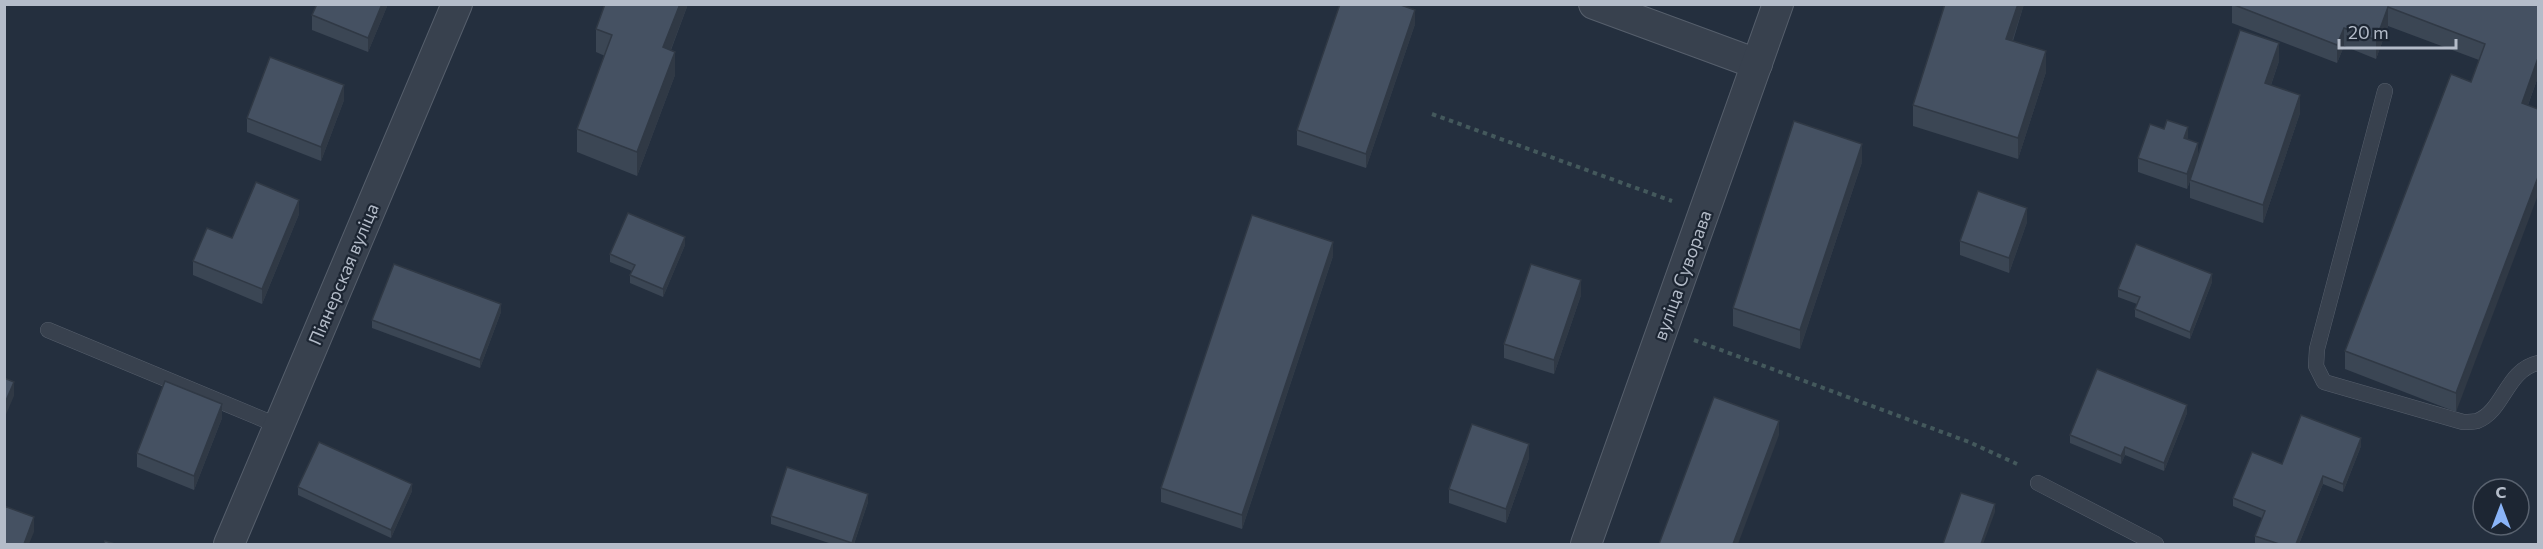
<svg xmlns="http://www.w3.org/2000/svg" width="2543" height="549" viewBox="0 0 2543 549" font-family="Commissioner,sans-serif">
<style>
.lines{fill:none;stroke-linecap:round;stroke-linejoin:round}
.lane-casing{stroke:#565f6c;stroke-width:16}
.street-casing{stroke:#565f6c;stroke-width:32}
.path{stroke:#44595c;stroke-width:4;stroke-dasharray:4.5 4.5;stroke-linecap:butt}
.lane{stroke:#38414e;stroke-width:15}
.street{stroke:#38414e;stroke-width:30}
.wall{fill:#3b4654}
.shaded-wall{fill:#303945}
.building{fill:#455162;stroke:#303945;stroke-width:1.5}
.labels{text-anchor:middle;dominant-baseline:central;stroke-width:4.5;stroke-linejoin:round;paint-order:stroke}
.street-label{font-size:18px;fill:#b4bcc9;stroke:#1d2633}
</style>
<rect width="100%" height="100%" fill="#242f3e"/>
<g class="lines">
<defs>
<g id="lane">
<path d="M2385,91L2317,349L2316,366L2324,382L2463,422C2467,422 2473,422 2477,421C2504,411 2506,370 2538,363"/>
<polyline points="48,330 279,426"/>
<polyline points="2038,483 2156,544"/>
</g>
<g id="street">
<polyline points="1594,4 1757,64"/>
<polyline points="229,544 457,4"/>
<polyline points="1586,544 1778,4"/>
</g>
</defs>
<use href="#lane" class="lane-casing"/>
<use href="#street" class="street-casing"/>
<g class="path">
<polyline points="1432,114 1672,201"/>
<polyline points="1694,340 1969,442 2017,464"/>
</g>
<use href="#lane" class="lane"/>
<use href="#street" class="street"/>
</g>
<g class="wall">
<polygon points="388,4 368,52 312,30 312,15"/>
<polygon points="605,4 688,4 671,50 675,75 637,176 577,152 577,129 605,56 596,52 596,29"/>
<polygon points="2024,4 2013,41 2046,72 2018,159 1913,126 1913,105"/>
<polygon points="2232,4 2538,4 2538,77 2528,105 2456,412 2345,369 2345,351 2471,82 2479,60 2388,26 2376,59 2344,46 2337,63 2232,23"/>
<polygon points="1415,24 1366,168 1297,145 1297,130"/>
<polygon points="2279,61 2271,85 2300,113 2263,223 2190,198 2190,181 2187,189 2138,172 2138,158 2188,140 2198,155"/>
<polygon points="344,100 321,161 247,132 247,118"/>
<polygon points="1862,162 1800,349 1733,326 1733,308"/>
<polygon points="299,214 262,304 193,275 193,261 232,238"/>
<polygon points="2027,222 2009,273 1960,255 1960,241"/>
<polygon points="685,245 663,297 630,283 630,275 632,271 610,262 610,254"/>
<polygon points="1333,256 1242,529 1161,502 1161,488"/>
<polygon points="2212,282 2190,339 2135,317 2135,309 2137,304 2118,297 2118,289"/>
<polygon points="1581,295 1554,374 1504,358 1504,344"/>
<polygon points="501,312 480,368 372,328 372,320"/>
<polygon points="2187,413 2164,471 2125,455 2121,464 2070,443 2070,435"/>
<polygon points="222,418 194,490 137,467 137,453"/>
<polygon points="2361,446 2343,492 2323,484 2299,544 2258,544 2255,543 2255,536 2262,518 2233,506 2233,498 2282,464"/>
<polygon points="1529,458 1506,523 1449,503 1449,489"/>
<polygon points="298,487 412,491 391,538 298,495"/>
<polygon points="868,502 854,544 832,544 771,524 771,516"/>
</g>
<g class="shaded-wall">
<polygon points="382,4 388,4 368,52 368,38"/>
<polygon points="680,4 688,4 663,70 663,47"/>
<polygon points="2018,4 2024,4 2006,60 2006,39"/>
<polygon points="2388,7 2388,26 2376,59 2376,40"/>
<polygon points="1415,10 1415,24 1366,168 1366,154"/>
<polygon points="2344,28 2344,46 2337,63 2337,45"/>
<polygon points="2279,43 2279,61 2265,102 2265,83"/>
<polygon points="2046,51 2046,72 2018,159 2018,138"/>
<polygon points="675,52 675,75 637,176 637,152"/>
<polygon points="2538,58 2538,77 2522,121 2522,103"/>
<polygon points="344,85 344,100 321,161 321,147"/>
<polygon points="2300,95 2300,113 2263,223 2263,205"/>
<polygon points="2188,127 2188,141 2184,138"/>
<polygon points="2198,143 2198,158 2187,189 2187,174"/>
<polygon points="1862,144 1862,162 1800,349 1800,330"/>
<polygon points="2538,177 2538,195 2456,412 2456,393"/>
<polygon points="299,200 299,214 262,304 262,289"/>
<polygon points="2027,208 2027,222 2009,273 2009,258"/>
<polygon points="685,237 685,245 663,297 663,289"/>
<polygon points="1333,242 1333,256 1242,529 1242,515"/>
<polygon points="2212,274 2212,282 2190,339 2190,332"/>
<polygon points="1581,280 1581,295 1554,374 1554,360"/>
<polygon points="501,304 501,312 480,368 480,360"/>
<polygon points="14,382 14,396 4,419 4,405"/>
<polygon points="222,404 222,418 194,490 194,476"/>
<polygon points="2187,405 2187,413 2164,471 2164,463"/>
<polygon points="1779,421 1779,435 1738,544 1733,544"/>
<polygon points="2361,438 2361,446 2343,492 2343,484"/>
<polygon points="1529,444 1529,458 1506,523 1506,509"/>
<polygon points="2125,447 2125,455 2121,464 2121,456"/>
<polygon points="2323,476 2323,484 2299,544 2296,544"/>
<polygon points="412,484 412,491 391,538 391,530"/>
<polygon points="868,494 868,502 854,544 852,544"/>
<polygon points="1995,504 1995,512 1983,544 1981,544"/>
<polygon points="34,517 34,532 29,544 24,544"/>
</g>
<g class="building">
<polygon points="317,4 382,4 368,38 312,15"/>
<polygon points="605,4 680,4 663,47 675,52 637,152 577,129 612,35 596,29"/>
<polygon points="1340,4 1398,4 1415,10 1366,154 1297,130"/>
<polygon points="1945,4 2018,4 2006,39 2046,51 2018,138 1913,105"/>
<polygon points="2232,4 2538,4 2538,58 2522,103 2538,109 2538,177 2456,393 2345,351 2451,74 2471,82 2485,44 2388,7 2376,40 2344,28 2337,45"/>
<polygon points="2240,30 2279,43 2265,83 2300,95 2263,205 2190,180"/>
<polygon points="270,57 344,85 321,147 247,118"/>
<polygon points="2167,120 2188,127 2184,138 2198,143 2187,174 2138,158 2150,124 2164,129"/>
<polygon points="1794,121 1862,144 1800,330 1733,308"/>
<polygon points="256,182 299,200 262,289 193,261 207,228 232,238"/>
<polygon points="1978,191 2027,208 2009,258 1960,241"/>
<polygon points="628,213 685,237 663,289 630,275 635,265 610,254"/>
<polygon points="1252,215 1333,242 1242,515 1161,488"/>
<polygon points="2136,244 2212,274 2190,332 2135,309 2140,297 2118,289"/>
<polygon points="394,264 501,304 480,360 372,320"/>
<polygon points="1531,264 1581,280 1554,360 1504,344"/>
<polygon points="2097,369 2187,405 2164,463 2125,447 2121,456 2070,435"/>
<polygon points="4,378 14,382 4,405"/>
<polygon points="165,381 222,404 194,476 137,453"/>
<polygon points="1714,397 1779,421 1733,544 1659,544"/>
<polygon points="2301,415 2361,438 2343,484 2323,476 2296,544 2279,544 2255,536 2265,511 2233,498 2252,452 2282,464"/>
<polygon points="1472,424 1529,444 1506,509 1449,489"/>
<polygon points="319,442 412,484 391,530 298,487"/>
<polygon points="787,467 868,494 852,543 771,516"/>
<polygon points="1961,493 1995,504 1981,544 1943,544"/>
<polygon points="4,506 34,517 24,544 4,544"/>
<polygon points="105,541 115,544 104,544"/>
</g>
<g class="labels">
<g class="street-label">
<text transform="translate(343 274) rotate(-67)">Піянерская вуліца</text>
<text transform="translate(1682 275) rotate(-70)">вуліца Суворава</text>
</g>
</g>
<rect width="2543" height="549" fill="none" stroke="#b4bcc9" stroke-width="12"/>
<g transform="translate(2501 507)"><circle r="28" fill="#1d2633" stroke="#59626f" stroke-width="1.5"/>
<path d="M0-4.5L10 22L0 15L-10 22Z" fill="#8ab4f8"/>
<text y="-9" font-size="16" font-weight="bold" text-anchor="middle" fill="#b4bcc9">С</text>
</g>
<path d="M2339 39v9h117v-9" fill="none" stroke="#b4bcc9" stroke-width="3"/>
<text x="2348" y="39" font-size="18" fill="#b4bcc9" stroke="#1d2633" stroke-width="4.5" paint-order="stroke">20 m</text>
</svg>
